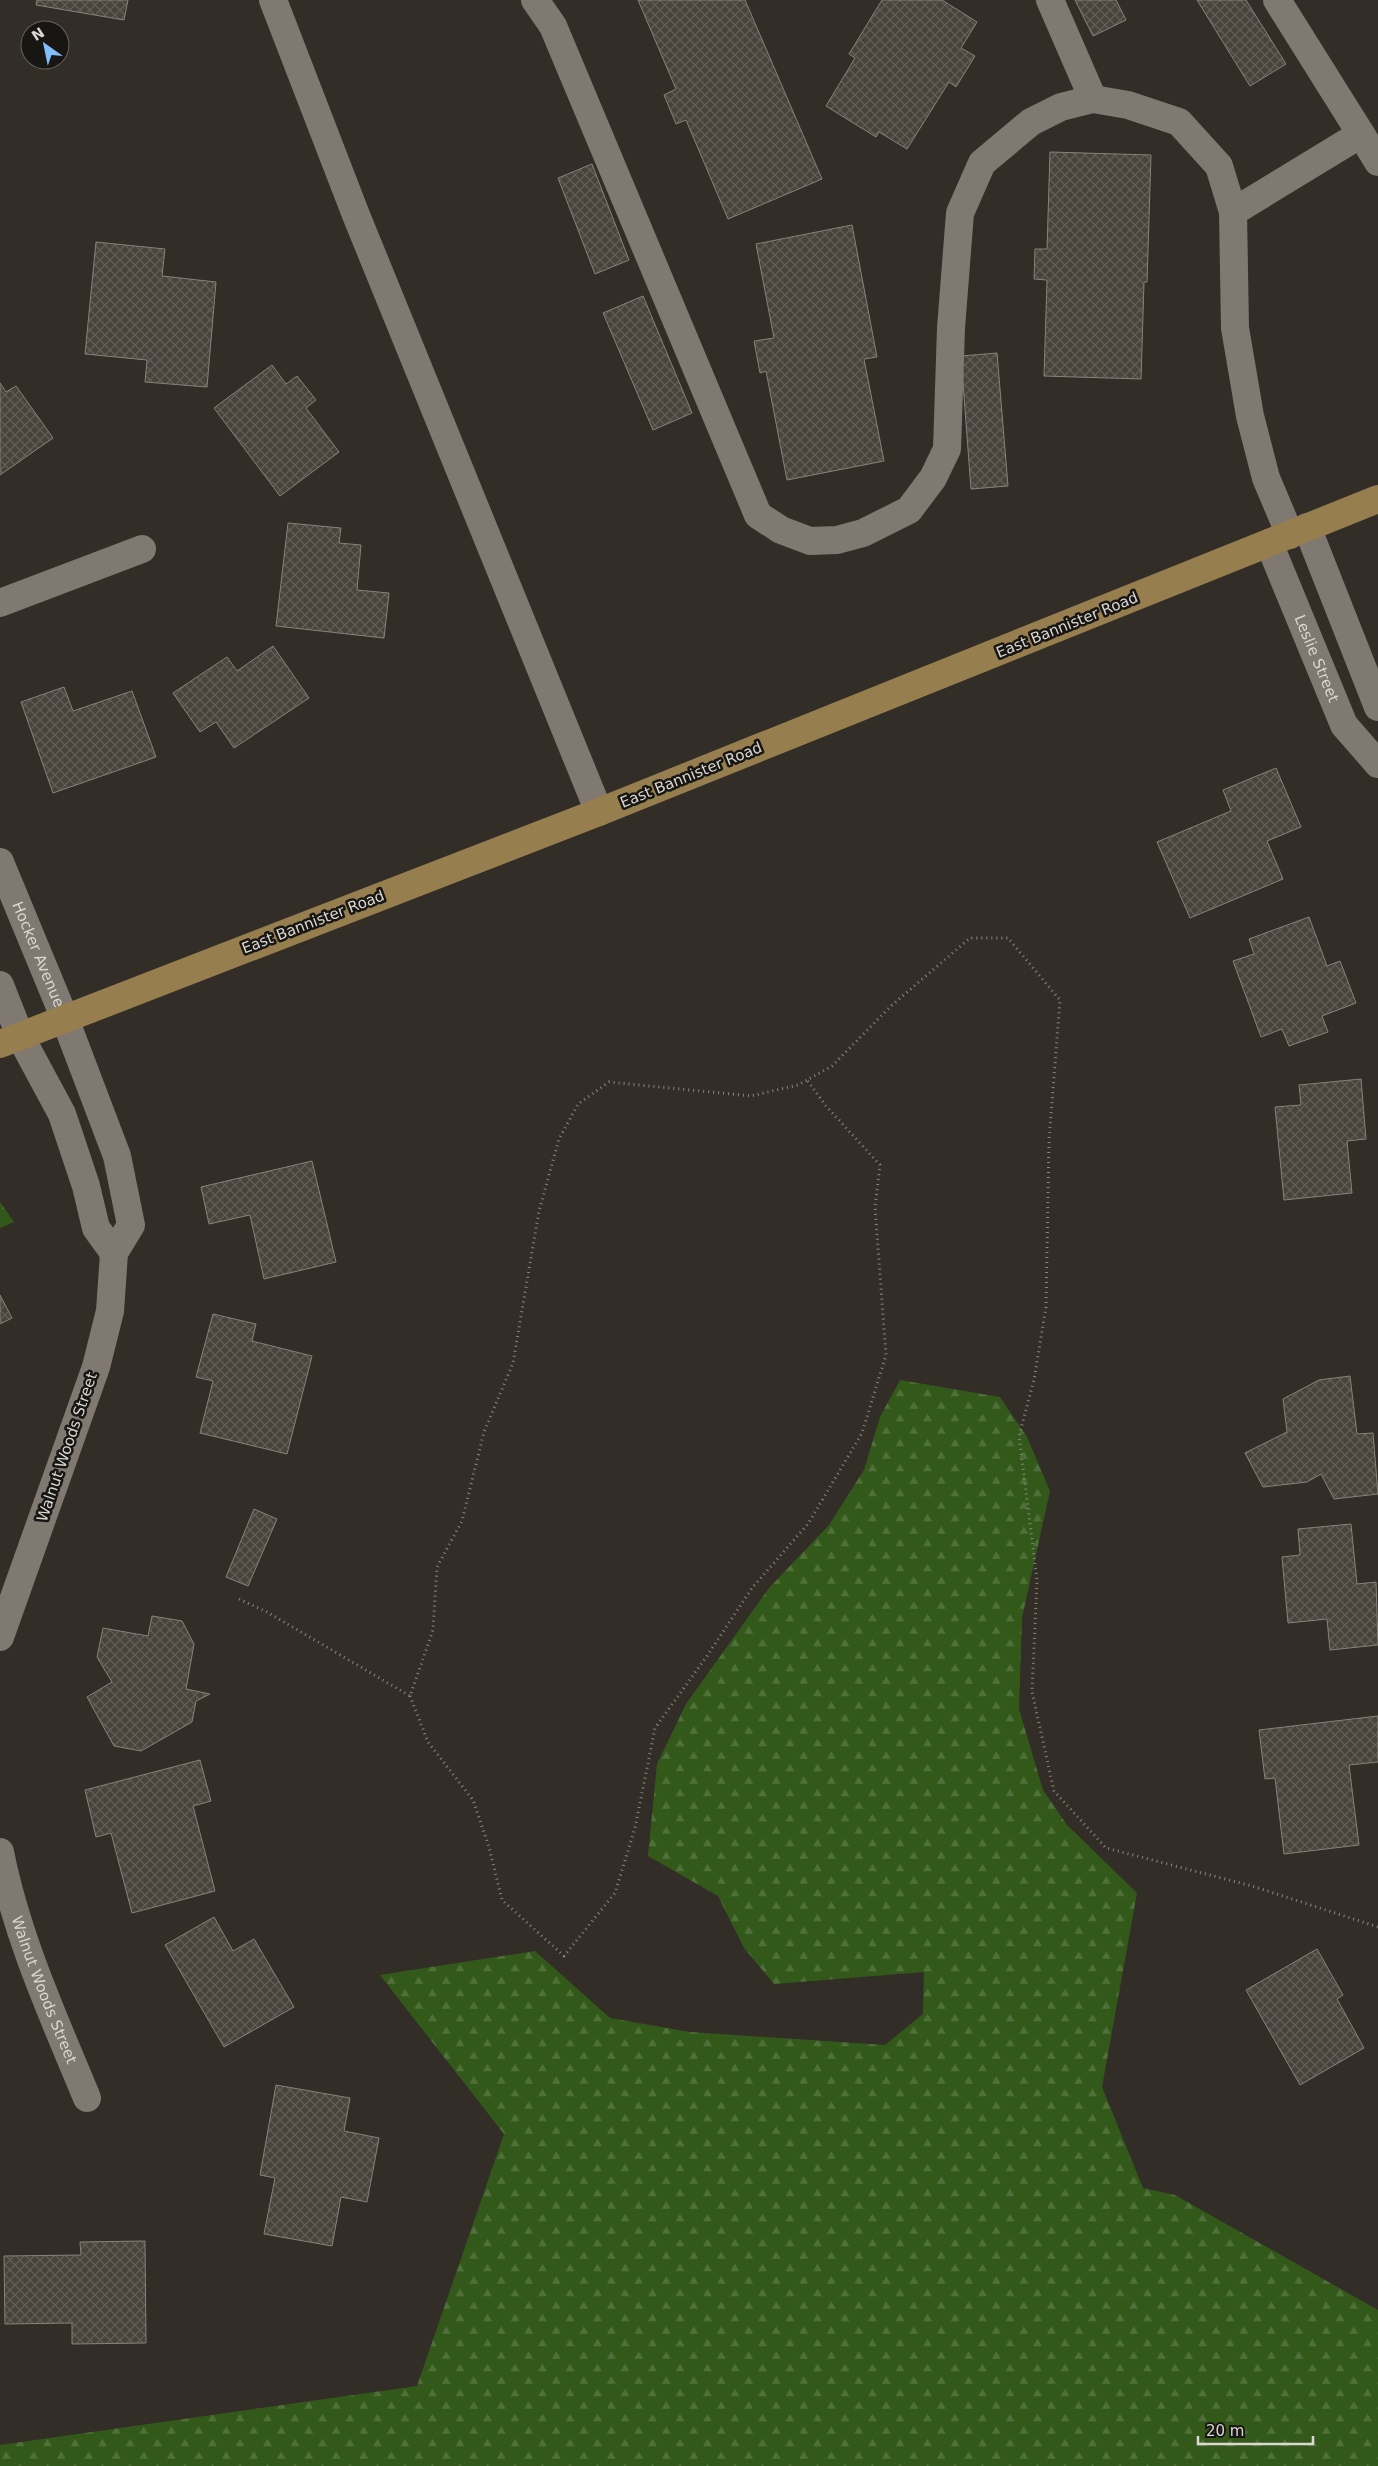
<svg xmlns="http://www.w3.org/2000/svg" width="1378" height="2466" viewBox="0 0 1378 2466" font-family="'DejaVu Sans',sans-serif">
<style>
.forest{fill:url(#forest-firs)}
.building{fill:url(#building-cross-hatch);stroke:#88827b}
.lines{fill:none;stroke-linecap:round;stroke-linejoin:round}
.path{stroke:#8b8681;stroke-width:3;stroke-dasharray:1 4;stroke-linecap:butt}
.minor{stroke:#7f7972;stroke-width:28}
.major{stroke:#967e4f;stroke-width:28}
.labels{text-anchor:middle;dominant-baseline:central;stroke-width:5;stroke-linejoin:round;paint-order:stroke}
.street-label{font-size:15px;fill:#dbd7d3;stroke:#181613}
</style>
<defs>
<pattern id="forest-firs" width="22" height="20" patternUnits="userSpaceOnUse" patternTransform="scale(1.25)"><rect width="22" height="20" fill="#33591a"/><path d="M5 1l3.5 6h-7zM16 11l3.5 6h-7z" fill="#50703a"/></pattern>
<pattern id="building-cross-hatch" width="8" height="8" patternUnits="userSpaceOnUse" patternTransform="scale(1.25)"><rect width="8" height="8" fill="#49433c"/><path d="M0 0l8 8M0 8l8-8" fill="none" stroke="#635d57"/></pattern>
</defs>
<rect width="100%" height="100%" fill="#322d27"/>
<g class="forest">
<polygon points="0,1202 14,1222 0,1228"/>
<polygon points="900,1380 1000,1397 1027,1437 1050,1491 1022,1618 1019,1709 1043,1790 1067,1825 1137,1893 1102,2087 1143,2188 1175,2195 1378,2310 1378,2466 0,2466 0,2445 417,2386 504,2134 380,1975 535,1951 610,2018 690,2032 885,2045 923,2014 924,1972 774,1984 744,1948 718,1896 648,1856 657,1764 686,1704 769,1588 829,1525 864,1470 880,1417"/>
</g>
<g class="building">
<polygon points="37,0 128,0 124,20 36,5"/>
<polygon points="638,0 745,0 822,179 728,219 686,120 676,124 664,95 676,89"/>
<polygon points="882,0 942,0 977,22 961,48 975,56 956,87 949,82 907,149 879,132 876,137 826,106 855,58 849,54"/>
<polygon points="1075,0 1116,0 1126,20 1093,36"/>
<polygon points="1197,0 1246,0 1286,64 1250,86"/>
<polygon points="1050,152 1151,155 1147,282 1144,282 1141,379 1044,376 1047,280 1034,279 1035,249 1047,249"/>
<polygon points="592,164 629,260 595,274 558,178"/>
<polygon points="852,225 877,357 864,359 884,461 787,480 766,371 760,373 754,341 774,338 756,244"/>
<polygon points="96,242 165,249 162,276 216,282 207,387 145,382 147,360 85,354"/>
<polygon points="643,296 692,413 653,430 603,313"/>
<polygon points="997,353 1008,486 971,489 961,356"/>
<polygon points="272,365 286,384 297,376 316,400 306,408 339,452 280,496 214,408"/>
<polygon points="0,383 6,392 16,386 53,438 0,475"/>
<polygon points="288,523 341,528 339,543 361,545 357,590 389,593 384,638 276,626"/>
<polygon points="273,646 309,698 234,748 216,722 200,732 173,693 227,657 237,671"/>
<polygon points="64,687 73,711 132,691 156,757 53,793 21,702"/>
<polygon points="1276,768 1301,827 1267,841 1283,879 1190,918 1157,842 1231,811 1223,790"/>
<polygon points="1309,917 1327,966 1340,961 1356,1003 1322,1016 1328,1032 1289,1046 1282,1029 1261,1037 1233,961 1254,954 1249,939"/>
<polygon points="1361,1079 1366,1139 1347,1141 1352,1193 1284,1200 1275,1107 1301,1105 1299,1085"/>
<polygon points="312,1161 336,1262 264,1279 250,1215 209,1224 201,1187"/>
<polygon points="0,1295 12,1318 0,1324"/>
<polygon points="213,1314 256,1324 252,1341 312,1356 287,1454 200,1433 213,1381 196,1377"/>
<polygon points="1350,1376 1357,1434 1373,1433 1378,1494 1334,1499 1321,1474 1307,1482 1263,1487 1245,1453 1287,1432 1283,1399 1319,1380"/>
<polygon points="254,1509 277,1519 248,1586 226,1577"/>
<polygon points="1351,1524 1357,1584 1376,1582 1378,1645 1330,1650 1327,1619 1288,1623 1282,1557 1300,1555 1298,1529"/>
<polygon points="152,1616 182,1621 194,1644 186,1689 210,1694 196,1701 192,1722 141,1751 114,1746 87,1697 112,1682 97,1657 103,1628 148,1636"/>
<polygon points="1378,1716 1378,1762 1349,1765 1359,1845 1284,1854 1275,1778 1265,1779 1259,1730"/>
<polygon points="200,1760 211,1801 193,1806 215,1891 132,1913 111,1833 96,1837 85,1790"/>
<polygon points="214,1917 233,1951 254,1939 294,2007 224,2047 165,1945"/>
<polygon points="1317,1949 1343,1995 1337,1999 1364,2048 1300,2085 1246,1990"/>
<polygon points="276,2085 350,2098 344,2131 379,2138 367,2202 341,2197 332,2246 264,2234 275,2178 260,2175"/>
<polygon points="145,2241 146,2343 72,2344 72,2323 5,2324 4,2256 81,2255 80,2242"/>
</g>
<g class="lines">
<g class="path">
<polyline points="239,1599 267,1612 410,1696 433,1630 437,1567 462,1521 484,1432 513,1363 539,1211 559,1139 578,1104 609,1082 751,1096 798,1085 832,1066 891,1006 970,938 1008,938 1060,1000 1049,1140 1046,1307 1034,1380 1019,1436 1037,1580 1032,1692 1054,1791 1106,1848 1252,1886 1378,1927"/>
<polyline points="410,1696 428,1742 473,1800 489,1847 502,1900 564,1956 615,1893 635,1828 655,1728 707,1656 752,1588 808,1524 862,1433 886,1355 875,1207 880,1165 826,1106 807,1080"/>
</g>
<g class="minor">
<polyline points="273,0 356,215 599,812"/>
<polyline points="535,0 553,26 758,515 781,530 810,541 837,540 863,533 909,510 933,478 947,449 951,328 960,213 982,163 1031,122 1061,107 1093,99 1128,105 1179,122 1219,166 1233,212 1235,328 1250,416 1266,478 1290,535"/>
<polyline points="1050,0 1093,99"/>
<polyline points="1361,134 1378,162"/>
<polyline points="1233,212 1361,134 1277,0"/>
<polyline points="1307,527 1378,707"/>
<path id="s1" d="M1269,543L1344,725L1378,764"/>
<polyline points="0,603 142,549"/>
<path id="s2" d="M0,862L65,1019L117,1156L131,1225L114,1253L110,1311L96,1367L0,1637"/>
<polyline points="0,985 20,1036 62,1114 86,1186 96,1228 114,1253"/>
<path id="s3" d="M0,1852C17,1938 54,2018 87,2098"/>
</g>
<polyline class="major" points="0,1044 599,812 1378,499"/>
</g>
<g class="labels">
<g class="street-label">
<text transform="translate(1067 625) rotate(-22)">East Bannister Road</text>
<text stroke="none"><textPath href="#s1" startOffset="125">Leslie Street</textPath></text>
<text transform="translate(691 775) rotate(-22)">East Bannister Road</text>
<text transform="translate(313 922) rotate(-21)">East Bannister Road</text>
<text stroke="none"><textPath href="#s2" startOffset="100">Hocker Avenue</textPath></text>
<text transform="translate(67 1447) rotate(-71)">Walnut Woods Street</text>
<text stroke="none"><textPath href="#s3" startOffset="145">Walnut Woods Street</textPath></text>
</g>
</g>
<g transform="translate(45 45) rotate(327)"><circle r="24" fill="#181613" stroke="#666360"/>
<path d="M0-4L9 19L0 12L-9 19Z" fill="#80bdfa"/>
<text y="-8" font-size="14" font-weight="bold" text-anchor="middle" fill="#dbd7d3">N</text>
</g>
<path d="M1198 2436v8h115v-8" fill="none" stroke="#dbd7d3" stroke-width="2.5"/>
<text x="1206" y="2436" font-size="15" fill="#dbd7d3" stroke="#181613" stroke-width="4" paint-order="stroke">20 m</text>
</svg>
